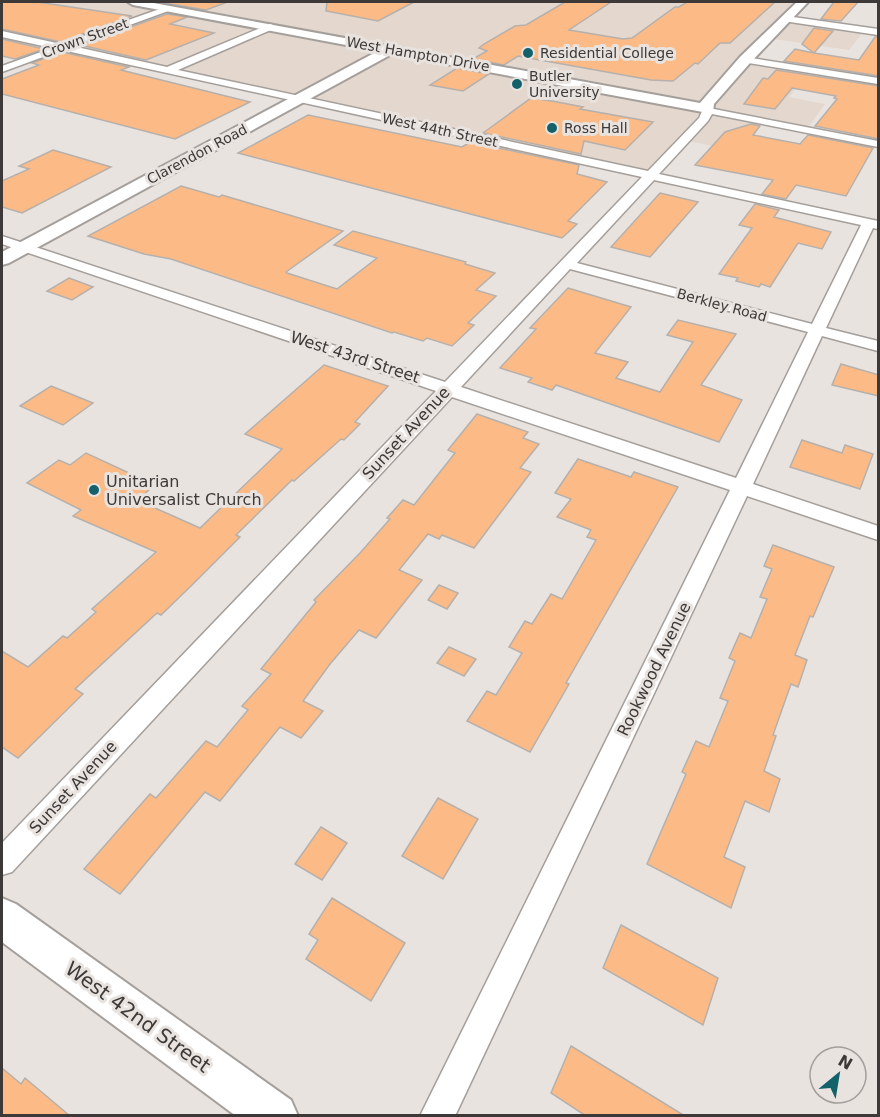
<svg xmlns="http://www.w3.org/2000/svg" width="880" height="1117" viewBox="0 0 880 1117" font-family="'DejaVu Sans',sans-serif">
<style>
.built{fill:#e3d7ce}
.building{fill:#fcbb86;stroke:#b6b0ac;stroke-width:1.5}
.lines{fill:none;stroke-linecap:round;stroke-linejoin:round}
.street-casing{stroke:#a59f9b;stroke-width:3}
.secondary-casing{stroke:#a59f9b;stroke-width:4}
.street{fill:#fff;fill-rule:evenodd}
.secondary{fill:#fff;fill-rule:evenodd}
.poi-dot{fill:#13626a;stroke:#e9e3df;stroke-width:2}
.labels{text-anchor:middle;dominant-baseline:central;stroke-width:6;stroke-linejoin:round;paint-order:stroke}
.far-street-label{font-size:14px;fill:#3c3938;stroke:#e9e3df}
.far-poi-label{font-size:14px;fill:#3c3938;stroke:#e9e3df;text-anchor:start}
.street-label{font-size:16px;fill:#3c3938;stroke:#e9e3df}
.poi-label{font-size:16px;fill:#3c3938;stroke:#e9e3df;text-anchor:start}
.near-street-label{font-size:20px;fill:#3c3938;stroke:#e9e3df}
</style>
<rect width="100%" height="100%" fill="#e9e3df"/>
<polygon class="built" points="2,2 802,2 786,18 864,31 849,50 767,38 746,59 809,70 789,97 825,104 807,129 763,122 738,151 683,140 650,176 2,33"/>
<g class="building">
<polygon points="2,2 37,2 132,16 61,42 2,29"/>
<polygon points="158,2 224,2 225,3 206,10"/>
<polygon points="327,2 414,2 378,21 326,11"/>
<polygon points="565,2 611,2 569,30 623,39 632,38 675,7 679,7 687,2 775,2 730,43 720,43 698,64 695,63 673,81 651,80 518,56 504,65 473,59 487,51 479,48 484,44 515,26 526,25"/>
<polygon points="834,2 858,2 841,21 821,19"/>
<polygon points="167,14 187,17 170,24 214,33 146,60 80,45"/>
<polygon points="814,28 833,31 814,53 859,60 875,37 879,37 879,76 784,61 795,49 814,53 802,44"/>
<polygon points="2,39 44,49 15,59 2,56"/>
<polygon points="62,52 129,67 121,70 250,102 175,139 2,94 2,79 39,65 32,63"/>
<polygon points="457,68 489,74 463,91 430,85"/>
<polygon points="776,70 879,86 879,139 815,126 837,99 834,98 836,96 792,88 775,109 744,104 763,78 768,79"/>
<polygon points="531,98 552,101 583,107 580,109 653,122 625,150 584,141 581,154 483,133"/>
<polygon points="308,115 462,147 470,142 579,165 577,174 607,182 568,221 577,224 562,238 238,153"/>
<polygon points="751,124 760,126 753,135 800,144 808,135 873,148 846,196 796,185 786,199 762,194 773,180 695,165 725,132"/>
<polygon points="53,150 111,167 22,213 2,207 2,181 29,169 19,166"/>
<polygon points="181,186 219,197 222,195 343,231 286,272 287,273 337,289 377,258 334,245 353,231 466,262 465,264 495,273 476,290 496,296 468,323 474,325 452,346 427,338 423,341 394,332 392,333 171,259 144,254 88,236"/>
<polygon points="660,193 698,202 650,257 611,247"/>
<polygon points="755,204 779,210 774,217 831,232 822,249 798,243 770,287 761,284 759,287 736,281 738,278 719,274 752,228 739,225"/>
<polygon points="69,278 93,287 72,300 47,291"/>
<polygon points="568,288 631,307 595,353 628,362 616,378 660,392 693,342 667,335 678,320 736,334 701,385 742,400 719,442 556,385 552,390 528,382 532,378 500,368 536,329 530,328"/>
<polygon points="841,364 879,375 879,396 832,385"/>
<polygon points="324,365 388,386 355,422 360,424 344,440 341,439 294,481 292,480 236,535 240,537 191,586 161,615 157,613 75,689 83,694 18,758 2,747 2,651 28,667 63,636 67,638 96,612 92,609 156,552 73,516 81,510 27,483 59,460 70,465 86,453 155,485 137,500 200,528 282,449 245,434"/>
<polygon points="51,386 93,403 63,425 20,406"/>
<polygon points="477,414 528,432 523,438 539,444 520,468 531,472 474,548 442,535 439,539 428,534 399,570 422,580 376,638 359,630 330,664 303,701 323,711 301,738 280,727 220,801 205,792 120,894 84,869 150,794 156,798 206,741 217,747 248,710 242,706 271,674 261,669 316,602 314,600 360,553 390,519 387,518 403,500 414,505 455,453 448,450"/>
<polygon points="802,440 842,453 845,445 873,454 860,489 790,467"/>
<polygon points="578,459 631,477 634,472 678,487 566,683 569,684 530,752 467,721 487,691 496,695 522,653 509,647 525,621 532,624 551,594 562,599 596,540 587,537 591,530 557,517 571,499 555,493"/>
<polygon points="773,545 834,567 813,617 810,616 795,655 807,660 798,687 791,684 773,735 776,736 764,771 780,779 769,812 745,801 724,857 745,867 731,908 647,864 686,774 682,772 696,741 709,747 728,701 720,698 735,661 729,658 740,633 751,638 767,599 760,597 772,569 764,566"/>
<polygon points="439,585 458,593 447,609 428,600"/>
<polygon points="449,647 476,659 464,676 437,663"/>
<polygon points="438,798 478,819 443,879 402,856"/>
<polygon points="321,827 347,843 322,880 295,864"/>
<polygon points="332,898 405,943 371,1001 306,959 318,940 309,934"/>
<polygon points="621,925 718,978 703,1025 603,968"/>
<polygon points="571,1046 685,1116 586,1116 551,1093"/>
<polygon points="2,1068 21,1084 25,1078 70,1116 2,1116"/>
</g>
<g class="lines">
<defs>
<g id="street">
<path d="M168,6L172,8L171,10L72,46L167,67L270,24L273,25V29L178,70L648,171L699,118L704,107L729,112L878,141V147L712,114L708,121L659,174L878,221V229L873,228L826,328L878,341V351L822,336L753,484L878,526V540L747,496L455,1116H420L730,490L452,397L12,872L2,875V843L436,391L2,244V236L445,382L642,177L62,50L2,72V66L52,48L2,37V31L61,44ZM654,180L861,225L812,324L577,263ZM570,269L808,332L736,478L461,387Z"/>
<polygon points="786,16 878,29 878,35 783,21 782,19"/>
<polygon points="745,57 878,78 878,84 742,62 740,60"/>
</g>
<g id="secondary">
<polygon points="128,2 148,2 700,103 740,57 797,2 808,2 750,63 714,104 713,112 708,113 392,54 9,263 2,265 2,252 378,51 133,5"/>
<polygon points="2,898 16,904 291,1100 298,1116 236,1116 2,942"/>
</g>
</defs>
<use href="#street" class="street-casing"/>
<use href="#secondary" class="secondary-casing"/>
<use href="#street" class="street"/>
<use href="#secondary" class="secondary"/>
</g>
<g class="poi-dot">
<circle cx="528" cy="53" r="6"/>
<circle cx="517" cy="84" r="6"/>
<circle cx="552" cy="128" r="6"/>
<circle cx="94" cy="490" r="6"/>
</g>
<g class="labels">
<g class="far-street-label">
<text transform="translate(85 38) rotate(-20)">Crown Street</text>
<text transform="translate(418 54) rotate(10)">West Hampton Drive</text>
<text transform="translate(440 130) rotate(12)">West 44th Street</text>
<text transform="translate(197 154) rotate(-28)">Clarendon Road</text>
<text transform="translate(722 305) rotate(15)">Berkley Road</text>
</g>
<g class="far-poi-label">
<text x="540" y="53">Residential College</text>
<text x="529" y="76">Butler<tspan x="529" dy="16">University</tspan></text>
<text x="564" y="128">Ross Hall</text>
</g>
<g class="street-label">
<text transform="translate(355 357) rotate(18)">West 43rd Street</text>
<text transform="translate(406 433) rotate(-47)">Sunset Avenue</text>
<text transform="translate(654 669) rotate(-64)">Rookwood Avenue</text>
<text transform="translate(73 787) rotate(-47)">Sunset Avenue</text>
</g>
<g class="poi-label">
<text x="106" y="481">Unitarian<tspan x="106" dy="18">Universalist Church</tspan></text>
</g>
<g class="near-street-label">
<text transform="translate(138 1017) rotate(36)">West 42nd Street</text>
</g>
</g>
<rect width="880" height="1117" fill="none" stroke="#3c3938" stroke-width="6"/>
<g transform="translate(838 1075) rotate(30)"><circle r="28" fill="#e9e3df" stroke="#a49f9c" stroke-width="1.5"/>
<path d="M0-4.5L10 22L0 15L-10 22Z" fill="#13626a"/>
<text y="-9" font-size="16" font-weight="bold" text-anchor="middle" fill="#3c3938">N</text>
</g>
</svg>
